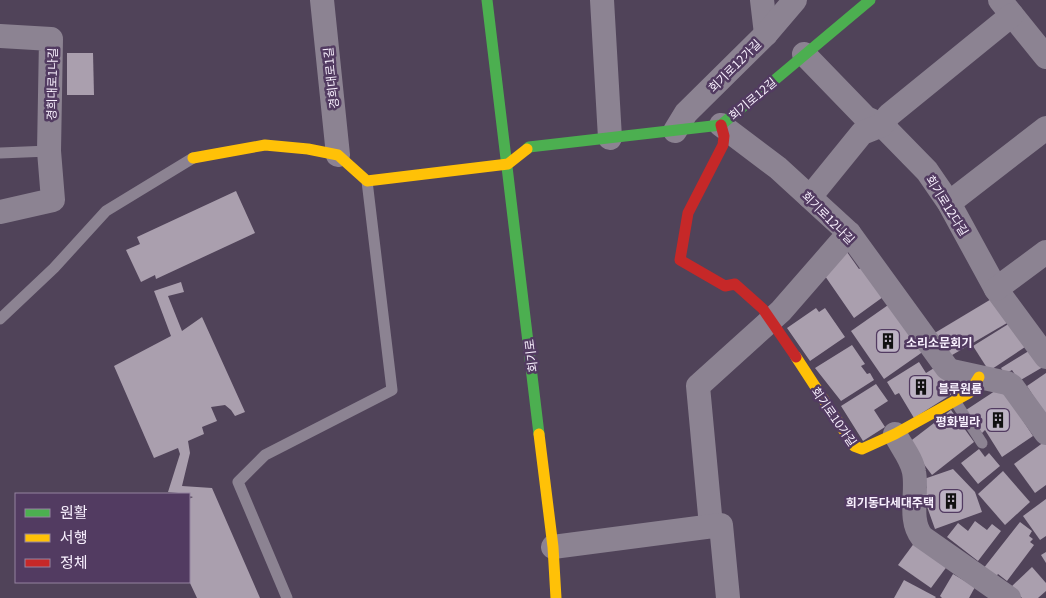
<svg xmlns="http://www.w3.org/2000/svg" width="1046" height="598" viewBox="0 0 1046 598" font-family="Georgia,'Noto Sans KR',serif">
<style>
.building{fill:#aa9fae}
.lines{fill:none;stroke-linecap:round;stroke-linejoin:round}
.lane{stroke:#8c8392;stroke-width:11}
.street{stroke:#8c8392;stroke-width:24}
.fast{stroke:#4caf50;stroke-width:11}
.slow{stroke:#ffc107;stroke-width:11}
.jam{stroke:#c62828;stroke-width:11}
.labels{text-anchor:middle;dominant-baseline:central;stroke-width:5;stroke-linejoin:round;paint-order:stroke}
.street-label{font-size:12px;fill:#f8f0fe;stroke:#523b61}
.poi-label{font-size:12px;font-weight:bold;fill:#f8f0fe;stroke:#523b61;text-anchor:start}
</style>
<rect width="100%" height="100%" fill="#504359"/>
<g class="building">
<polygon points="67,53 93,53 94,95 67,95"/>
<polygon points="236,191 255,233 156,279 155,275 141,282 126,250 140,244 137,237"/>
<polygon points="847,252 859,269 866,265 883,297 854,318 825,276"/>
<polygon points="181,282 184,292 168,296 182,331 202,317 245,412 235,416 231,410 225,405 211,407 217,421 202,427 204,434 188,441 190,453 182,486 212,488 260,598 197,598 189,581 189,499 193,497 189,496 189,494 168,492 180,454 178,448 154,458 114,366 171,336 154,291"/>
<polygon points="993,298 1007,323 947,358 933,334"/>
<polygon points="891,303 924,351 884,379 851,331"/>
<polygon points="816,308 819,312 825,308 845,337 810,361 787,328"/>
<polygon points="1010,323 1025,347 989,371 973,346"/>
<polygon points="852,345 865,364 861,366 867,374 870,373 874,380 841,401 815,368"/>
<polygon points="1032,349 1043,367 1019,381 1012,370 1005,374 1001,368"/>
<polygon points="919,362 926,373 939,365 955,392 914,418 899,393 895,395 887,382"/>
<polygon points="1046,373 1046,416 1027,386"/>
<polygon points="876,384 888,401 874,410 885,427 863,441 841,406"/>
<polygon points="1001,387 1033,436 1002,457 985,430 982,433 966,410"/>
<polygon points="951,410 974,442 932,475 908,443"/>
<polygon points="1044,442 1046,445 1046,485 1035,493 1014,464"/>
<polygon points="979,449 985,457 989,453 1000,466 978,484 961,463"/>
<polygon points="953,469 975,492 982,512 935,529 921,490 927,488 924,479"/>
<polygon points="1003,471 1030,502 1005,525 978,494"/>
<polygon points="1046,499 1046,536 1040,540 1023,516"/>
<polygon points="975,521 987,530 992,524 1001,531 978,561 947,537 958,523 968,531"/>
<polygon points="1020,522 1032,531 1029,536 1033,539 1030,542 1034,545 1007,581 998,574 995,578 983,569"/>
<polygon points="915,542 948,565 931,588 898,565"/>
<polygon points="1046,552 1046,563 1041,555"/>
<polygon points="1032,567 1046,583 1046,591 1038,598 1022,598 1011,587"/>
<polygon points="953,574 975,587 969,598 942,598 940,596"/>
<polygon points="904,580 936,597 935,598 894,598"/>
</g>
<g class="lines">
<g class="lane">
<polyline points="0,153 49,151"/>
<polyline points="0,319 54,268 106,211 193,158"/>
<polyline points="955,401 982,443"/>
<polyline points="287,598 238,482 265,455 392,390 367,181"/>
</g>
<g class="street">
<polyline points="322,0 338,155"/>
<polyline points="602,0 610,138"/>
<polyline points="762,0 766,34"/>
<polyline points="1000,0 1046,57"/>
<polyline points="0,36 51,39 49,151 53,200 0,212"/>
<polyline points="804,54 866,118 882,125 927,171 949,203 996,289 1046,357"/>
<polyline points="721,125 778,168 849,233 947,368 952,371 1007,383 1012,386 1046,433"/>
<polyline points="675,131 686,113 766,34 795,0"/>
<polyline points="810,197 862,133 882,125 889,115 1012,15"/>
<polyline points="949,203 1046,128"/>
<polyline points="996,289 1046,252"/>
<path d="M895,434C901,446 912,459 914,472C918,492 908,520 922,537L1009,598"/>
<polyline points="711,526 698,386 781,311 849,233"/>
<polyline points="553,547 721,525 728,598"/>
</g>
<g class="fast">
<polyline points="487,0 539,434"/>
<polyline points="527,149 529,147 721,125 870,0"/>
</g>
<g class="slow">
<polyline points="193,158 265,145 308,149 338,155 367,181 508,164 527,149"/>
<polyline points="796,357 854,446 862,449 895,434 969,393 979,377"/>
<polyline points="539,434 553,547 556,598"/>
</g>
<polyline class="jam" points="721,125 724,136 723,145 688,213 680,260 725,286 735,284 763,309 796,357"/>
</g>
<defs>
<symbol id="building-square" viewBox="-11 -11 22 22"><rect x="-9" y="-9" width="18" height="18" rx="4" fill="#bdb3c4" stroke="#523b61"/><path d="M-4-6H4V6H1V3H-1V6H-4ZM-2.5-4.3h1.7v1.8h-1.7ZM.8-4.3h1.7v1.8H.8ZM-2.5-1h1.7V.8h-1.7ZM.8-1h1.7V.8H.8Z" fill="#111"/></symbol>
</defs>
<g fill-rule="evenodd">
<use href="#building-square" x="874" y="327" width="28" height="28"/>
<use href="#building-square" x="907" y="373" width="28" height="28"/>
<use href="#building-square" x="984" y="406" width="28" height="28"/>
<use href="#building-square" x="937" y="487" width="28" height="28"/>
</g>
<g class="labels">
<g class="street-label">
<text transform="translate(734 65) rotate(-45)">회기로12가길</text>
<text transform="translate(330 78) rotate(-96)">경희대로1길</text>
<text transform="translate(51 84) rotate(-89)">경희대로1나길</text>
<text transform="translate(752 98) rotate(-40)">회기로12길</text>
<text transform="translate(948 205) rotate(58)">회기로12다길</text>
<text transform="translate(829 217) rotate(45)">회기로12나길</text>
<text transform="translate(530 356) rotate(-97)">회기로</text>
<text transform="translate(835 416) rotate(55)">회기로10가길</text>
</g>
<g class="poi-label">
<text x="906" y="341">소리소문회기</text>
<text x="938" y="387">블루원룸</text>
<text x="980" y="420" text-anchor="end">평화빌라</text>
<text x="934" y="501" text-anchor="end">희기동다세대주택</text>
</g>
</g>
<rect x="15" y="493" width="175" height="90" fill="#523b61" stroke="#9483a0"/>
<rect x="25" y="509" width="25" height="8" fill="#4caf50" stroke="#9483a0"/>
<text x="60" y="518" font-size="15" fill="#f8f0fe">원활</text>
<rect x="25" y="534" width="25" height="8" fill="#ffc107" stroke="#9483a0"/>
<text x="60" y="543" font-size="15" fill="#f8f0fe">서행</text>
<rect x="25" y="559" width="25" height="8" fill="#c62828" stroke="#9483a0"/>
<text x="60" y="568" font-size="15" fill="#f8f0fe">정체</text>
</svg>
